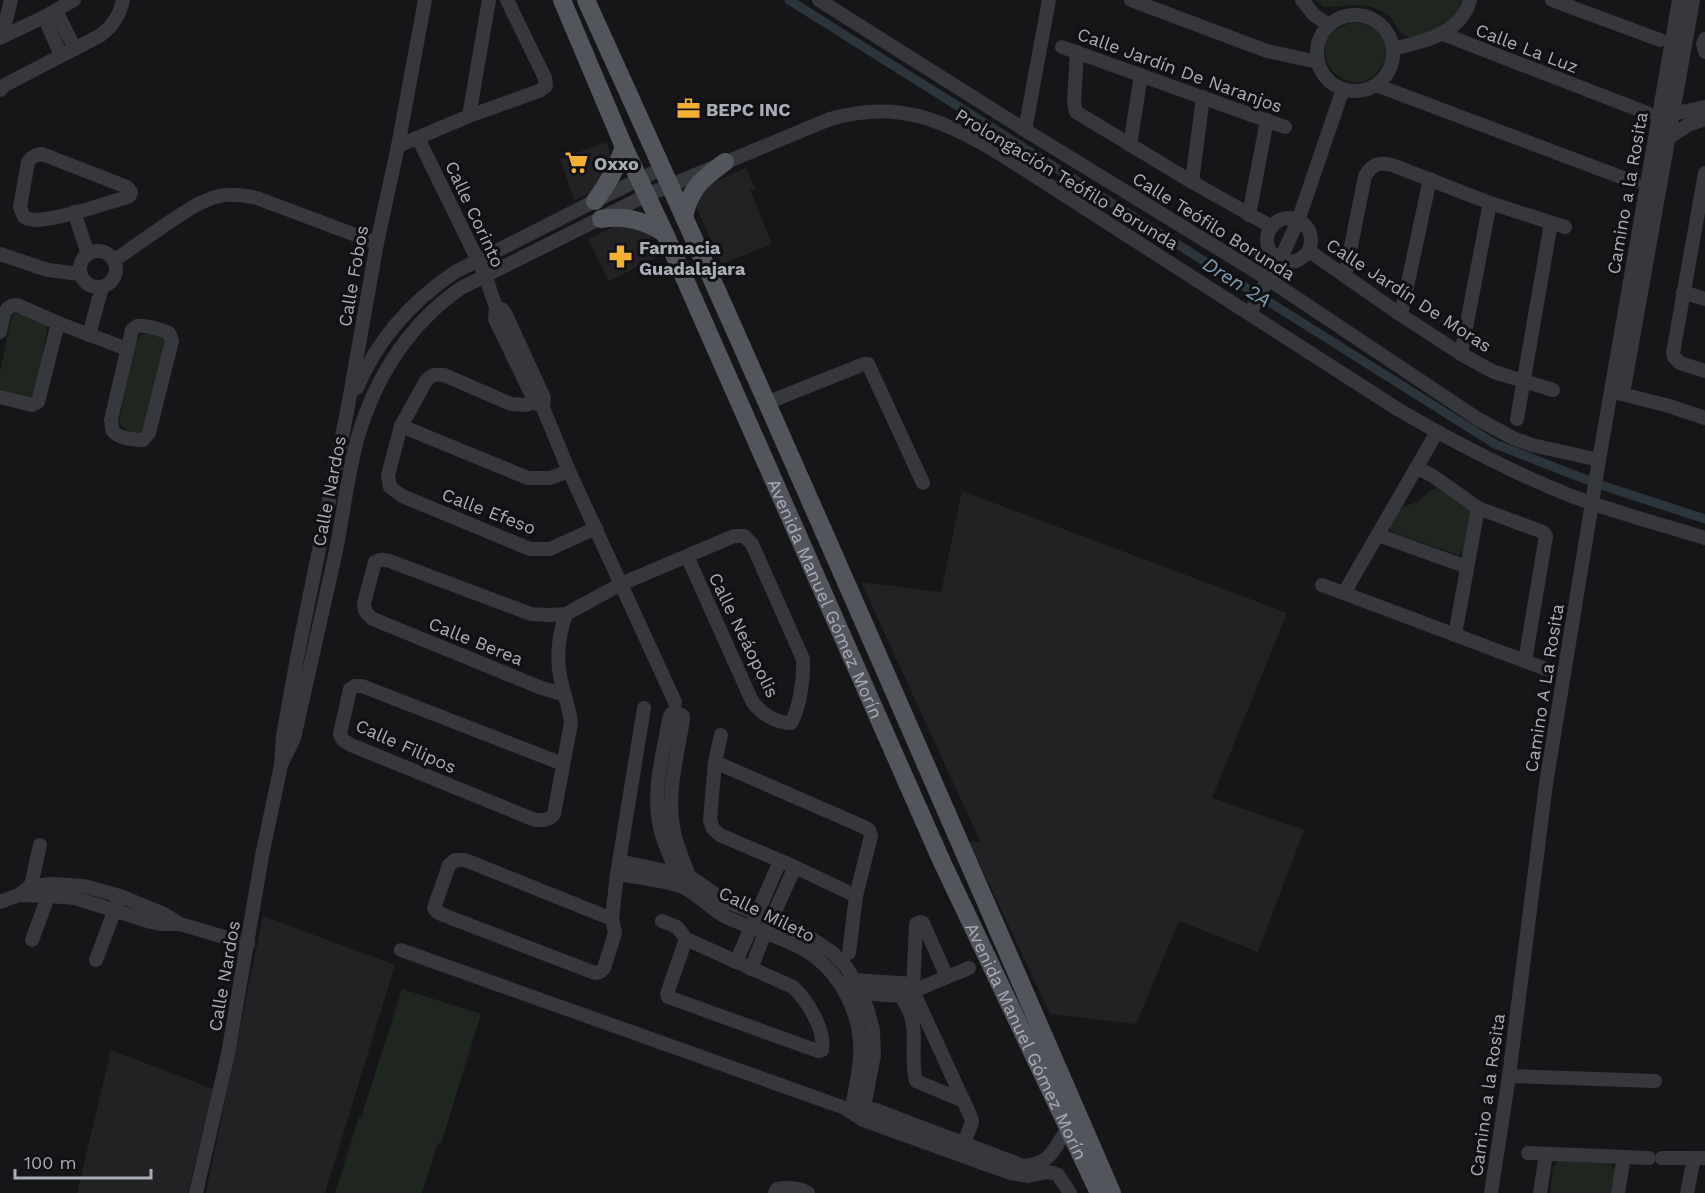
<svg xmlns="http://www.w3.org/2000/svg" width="1705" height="1193" viewBox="0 0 1705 1193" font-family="'Work Sans',sans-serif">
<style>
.built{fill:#222225}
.green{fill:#1e261f}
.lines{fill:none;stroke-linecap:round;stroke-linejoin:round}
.canal{stroke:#2c353c;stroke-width:9}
.minor{stroke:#37383d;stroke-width:14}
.major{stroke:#53555c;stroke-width:18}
.labels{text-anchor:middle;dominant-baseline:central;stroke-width:6;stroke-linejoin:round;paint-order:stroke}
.street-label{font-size:18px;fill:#a8adb8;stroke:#111113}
.poi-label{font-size:18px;font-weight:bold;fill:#a8adb8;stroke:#111113;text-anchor:start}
.water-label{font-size:20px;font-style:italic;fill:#7f9bb3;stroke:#111113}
</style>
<rect width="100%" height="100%" fill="#161618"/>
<g class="built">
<polygon points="607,142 612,160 597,190 574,200 560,159"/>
<polygon points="746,168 755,189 750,190 772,244 722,264 697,209 697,192 716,181"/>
<polygon points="620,224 648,231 659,256 609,281 588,239"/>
<polygon points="962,491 1287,613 1212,798 1304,830 1258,952 1179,921 1136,1024 1050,1014 970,843 972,840 981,843 861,582 941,592"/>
<polygon points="263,916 395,965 325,1193 206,1193"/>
<polygon points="111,1050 213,1089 188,1193 77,1193"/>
</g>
<g class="green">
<path d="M1316,0H1462L1454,19C1442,25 1411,47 1400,32C1395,24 1391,15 1382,11C1360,1 1345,7 1323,7Z"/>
<path d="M1356,22C1360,23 1366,24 1370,26C1385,34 1391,55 1380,69C1346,113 1289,35 1356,22Z"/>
<polygon points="15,313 30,316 48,323 37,387 34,395 28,399 7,395 0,388 0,372 11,319"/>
<path d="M152,333L161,336L166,341L145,428C138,438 124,431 119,422L135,343L140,335Z"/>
<polygon points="1440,487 1470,507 1472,514 1463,553 1458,555 1392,532 1389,525 1402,507 1417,502 1430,491"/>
<polygon points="402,989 481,1014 441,1144 438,1143 422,1193 335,1193 359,1117 361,1118"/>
<polygon points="1559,1161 1608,1163 1616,1169 1611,1193 1550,1193 1553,1167"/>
</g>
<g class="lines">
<polyline class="canal" points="789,0 1495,444 1595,483 1705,519"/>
<g class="minor">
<polyline points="819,0 1025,130 1268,279 1478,419 1513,438 1532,445 1599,460"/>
<polyline points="1131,0 1267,51 1318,62"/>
<polyline points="1302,0 1314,15 1329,25"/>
<polyline points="1552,0 1660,40"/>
<polyline points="56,11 75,49"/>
<circle cx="1355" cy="53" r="38"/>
<polyline points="44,17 61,55"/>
<polyline points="1443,34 1647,113"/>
<polyline points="2,36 11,0"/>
<polyline points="0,38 44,17 74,0"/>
<polyline points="1705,39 1703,44 1705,52"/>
<polyline points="1062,47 1285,127"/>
<path d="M1393,49C1423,42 1461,34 1470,0"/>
<polyline points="1077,52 1074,102 1076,112 1192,182 1272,227"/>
<polyline points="1376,85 1634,182"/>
<path d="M0,90L5,85L101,35C113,26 120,15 123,0"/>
<polyline points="1672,114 1705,107"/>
<polyline points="469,116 489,0"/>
<polyline points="1025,130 1049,0"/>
<polyline points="418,138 485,275 496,307 495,319 535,402 543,408 569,471 675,702"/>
<polyline points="1667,139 1688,125 1705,119"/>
<polyline points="1130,145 1141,75"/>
<polyline points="398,146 469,116 539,91 546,86 545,78 507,0"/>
<path d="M42,154L127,187L131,192L130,195L128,197C99,205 68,217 38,220C32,220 28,219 24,217L20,207L28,162C32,156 35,155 42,154Z"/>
<polyline points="1705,173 1673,353 1674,357 1680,363 1705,371"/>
<polyline points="1192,182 1203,97"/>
<polyline points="74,212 88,254"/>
<polyline points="1249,215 1267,120"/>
<circle cx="1289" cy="240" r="22"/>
<circle cx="98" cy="269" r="18"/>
<polyline points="1309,251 1401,315 1461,354 1494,372 1553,390"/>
<polyline points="0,254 48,270 80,274"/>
<path d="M114,261C131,248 148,237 165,225C182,214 199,201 219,196C232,193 244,195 257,198L377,243"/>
<path d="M1345,276L1365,176C1372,164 1379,162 1392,165L1490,203L1565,227"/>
<polyline points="1683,292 1705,299"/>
<polyline points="496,307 503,310 506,315 544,398 543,406"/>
<polyline points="1250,314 1264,286 1280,260 1298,221 1343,89"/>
<polyline points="1401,315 1430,179"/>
<path d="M137,326C147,325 159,329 169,333L172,341L149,433L143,440C135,440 117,438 113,431C111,428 112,423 111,420L132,330Z"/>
<path d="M0,332C3,321 2,305 17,305L58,323L127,349"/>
<polyline points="89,335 102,287"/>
<polyline points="1461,354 1490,203"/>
<path d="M357,388C377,340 412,301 455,272L595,201L663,168"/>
<polyline points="1614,392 1669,406 1705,418"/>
<polyline points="1623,394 1693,0"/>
<polyline points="0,397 32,405 38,402 58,323"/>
<path d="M542,399L526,405L511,404L444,375C435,374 431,375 426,381L401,426L388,475L390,487L402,496L530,549H550L596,528"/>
<polyline points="766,403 864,364 868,364 923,483"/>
<polyline points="1517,419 1551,223"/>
<polyline points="401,426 528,478 550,478 569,471"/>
<polyline points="1417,468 1433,476 1478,508 1543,532 1546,536 1525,661"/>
<polyline points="1378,535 1467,567"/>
<polyline points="1322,585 1546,669"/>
<polyline points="1344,593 1437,432"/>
<polyline points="1455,635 1478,508"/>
<path d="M565,695L539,687L373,619C367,614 364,612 364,603L375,562C382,558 388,560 395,563L531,614L549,615L566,614L621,584L687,556L734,536H744L752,544L803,659C804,677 800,707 791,723C776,723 760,713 752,701L687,556"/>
<polyline points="721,735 715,762 710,820 713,829 720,835 795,867 856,896"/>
<polyline points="715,762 864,827 869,830 871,836 856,896 849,953"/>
<path d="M563,764L362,686H355L350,689L340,734L343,740L351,745L535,820C543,820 549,821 554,814L571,723C569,706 563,692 560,676C556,654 559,634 566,614"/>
<path d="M281,765L294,738C307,679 321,619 334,560C342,523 346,485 355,448C371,384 406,326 461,288L647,195L830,119C899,99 943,120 1002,155L1399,410C1454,442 1509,471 1569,495C1613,512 1660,524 1705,538"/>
<polyline points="619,861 689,876 725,901 794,928 811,938 833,953 847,968 861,993 868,1011 873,1030 874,1055 864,1107"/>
<path d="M677,873C669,854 660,836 658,815C654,784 664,750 669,719L672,713L676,712L683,716V720C677,757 666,795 674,832C677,847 684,862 689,876"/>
<path d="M617,874C634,877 671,881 685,888C700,896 711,909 726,917C751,929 779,935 803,949C840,970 863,1015 860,1057C859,1074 855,1091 852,1107"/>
<polyline points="29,894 40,845"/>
<polyline points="19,895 49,896 75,898 151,922 161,924 178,924"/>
<polyline points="0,902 19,895 30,886 52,884 84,886 120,896 164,914 180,924 248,944"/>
<polyline points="612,919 465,860 455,860 449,865 434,908 437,912 446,916 595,973 600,972 604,968 615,933 612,919 617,874 644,708"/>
<path d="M662,921L677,927L686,939L793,987C807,1000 826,1031 822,1050L818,1051L668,997L667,994L686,939"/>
<polyline points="32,940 51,889"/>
<polyline points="401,950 845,1108 863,1120 1010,1173 1028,1176 1047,1172 1053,1173 1058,1175 1070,1193"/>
<polyline points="96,960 117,904"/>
<polyline points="736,962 780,861"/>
<polyline points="751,969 765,933 795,867"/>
<polyline points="947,977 923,923 920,922 916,924 913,991 970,1115 972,1122 964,1143"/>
<polyline points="849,982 854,980 914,984"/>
<polyline points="861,993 901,996 969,968"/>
<path d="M901,996C904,1002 908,1007 910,1013C918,1034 910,1059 916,1081L964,1101"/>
<polyline points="1509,1076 1655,1081"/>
<path d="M856,1107L876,1110L1023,1166C1061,1163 1051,1138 1076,1126"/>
<polyline points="1528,1153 1649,1158"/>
<polyline points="1662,1158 1705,1158"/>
<polyline points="196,1193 228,1054 262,856 281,765 283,736 297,658 347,412 377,243 398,146 425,0"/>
<path d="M775,1193L777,1189C786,1187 801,1188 808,1193"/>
<polyline points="1491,1193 1509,1076 1546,784 1599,460 1679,0"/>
<polyline points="1540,1193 1546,1154"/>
<polyline points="1618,1193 1624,1157"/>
<polyline points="1687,1193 1694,1158"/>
</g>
<g class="major">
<path id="s1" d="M562,0L624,147L665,234L942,862L1099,1193"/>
<path d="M586,0C766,395 939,794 1112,1193"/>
<path d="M595,201C608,184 617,167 624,147"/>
<path d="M684,217C690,188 702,179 725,162"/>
<path d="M601,219C625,215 645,220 665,234"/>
</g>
</g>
<defs>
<symbol id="office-bare" viewBox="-9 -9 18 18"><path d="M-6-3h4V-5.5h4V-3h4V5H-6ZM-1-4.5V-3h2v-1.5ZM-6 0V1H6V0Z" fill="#f2b134" stroke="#111113" stroke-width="2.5" paint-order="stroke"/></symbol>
<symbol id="supermarket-bare" viewBox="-9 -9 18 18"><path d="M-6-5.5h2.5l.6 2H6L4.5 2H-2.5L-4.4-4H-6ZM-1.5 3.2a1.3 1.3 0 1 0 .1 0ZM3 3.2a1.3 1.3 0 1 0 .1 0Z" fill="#f2b134" stroke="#111113" stroke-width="2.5" paint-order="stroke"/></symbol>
<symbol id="pharmacy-bare" viewBox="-9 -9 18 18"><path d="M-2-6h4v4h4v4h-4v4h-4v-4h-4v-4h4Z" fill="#f2b134" stroke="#111113" stroke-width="2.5" paint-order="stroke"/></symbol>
</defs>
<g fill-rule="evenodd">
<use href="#office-bare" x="672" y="92" width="33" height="33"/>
<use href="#supermarket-bare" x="560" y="146" width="33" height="33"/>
<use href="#pharmacy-bare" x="604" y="240" width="33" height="33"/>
</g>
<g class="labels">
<g class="street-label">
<text transform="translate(1527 48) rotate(21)">Calle La Luz</text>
<text transform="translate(1180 70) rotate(20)">Calle Jardín De Naranjos</text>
<text transform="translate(1067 179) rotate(31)">Prolongación Teófilo Borunda</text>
<text transform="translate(1627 193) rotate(-80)">Camino a la Rosita</text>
<text transform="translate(475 214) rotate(65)">Calle Corinto</text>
<text transform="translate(1214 226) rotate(32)">Calle Teófilo Borunda</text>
<text transform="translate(353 276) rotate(-80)">Calle Fobos</text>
<text transform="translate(1409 295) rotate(33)">Calle Jardín De Moras</text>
<text transform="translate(329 491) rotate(-79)">Calle Nardos</text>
<text transform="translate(489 511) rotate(21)">Calle Efeso</text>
<text stroke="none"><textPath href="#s1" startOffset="654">Avenida Manuel Gómez Morín</textPath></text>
<text transform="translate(744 635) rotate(64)">Calle Neáopolis</text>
<text transform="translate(476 641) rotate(22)">Calle Berea</text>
<text transform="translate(1544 688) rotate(-81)">Camino A La Rosita</text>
<text transform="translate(406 746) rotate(24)">Calle Filipos</text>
<text transform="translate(767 914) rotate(26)">Calle Mileto</text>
<text transform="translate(224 976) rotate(-80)">Calle Nardos</text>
<text stroke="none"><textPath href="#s1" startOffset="1140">Avenida Manuel Gómez Morín</textPath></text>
<text transform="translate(1487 1095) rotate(-82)">Camino a la Rosita</text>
</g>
<g class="poi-label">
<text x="706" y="109">BEPC INC</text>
<text x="594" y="163">Oxxo</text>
<text x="639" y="247">Farmacia<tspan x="639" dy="21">Guadalajara</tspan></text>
</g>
<g class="water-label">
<text transform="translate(1237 282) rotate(32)">Dren 2A</text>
</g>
</g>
<path d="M15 1169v9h136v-9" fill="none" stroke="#a8adb8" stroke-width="3"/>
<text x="24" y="1169" font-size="18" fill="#a8adb8" stroke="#111113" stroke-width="4.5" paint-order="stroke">100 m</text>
</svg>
